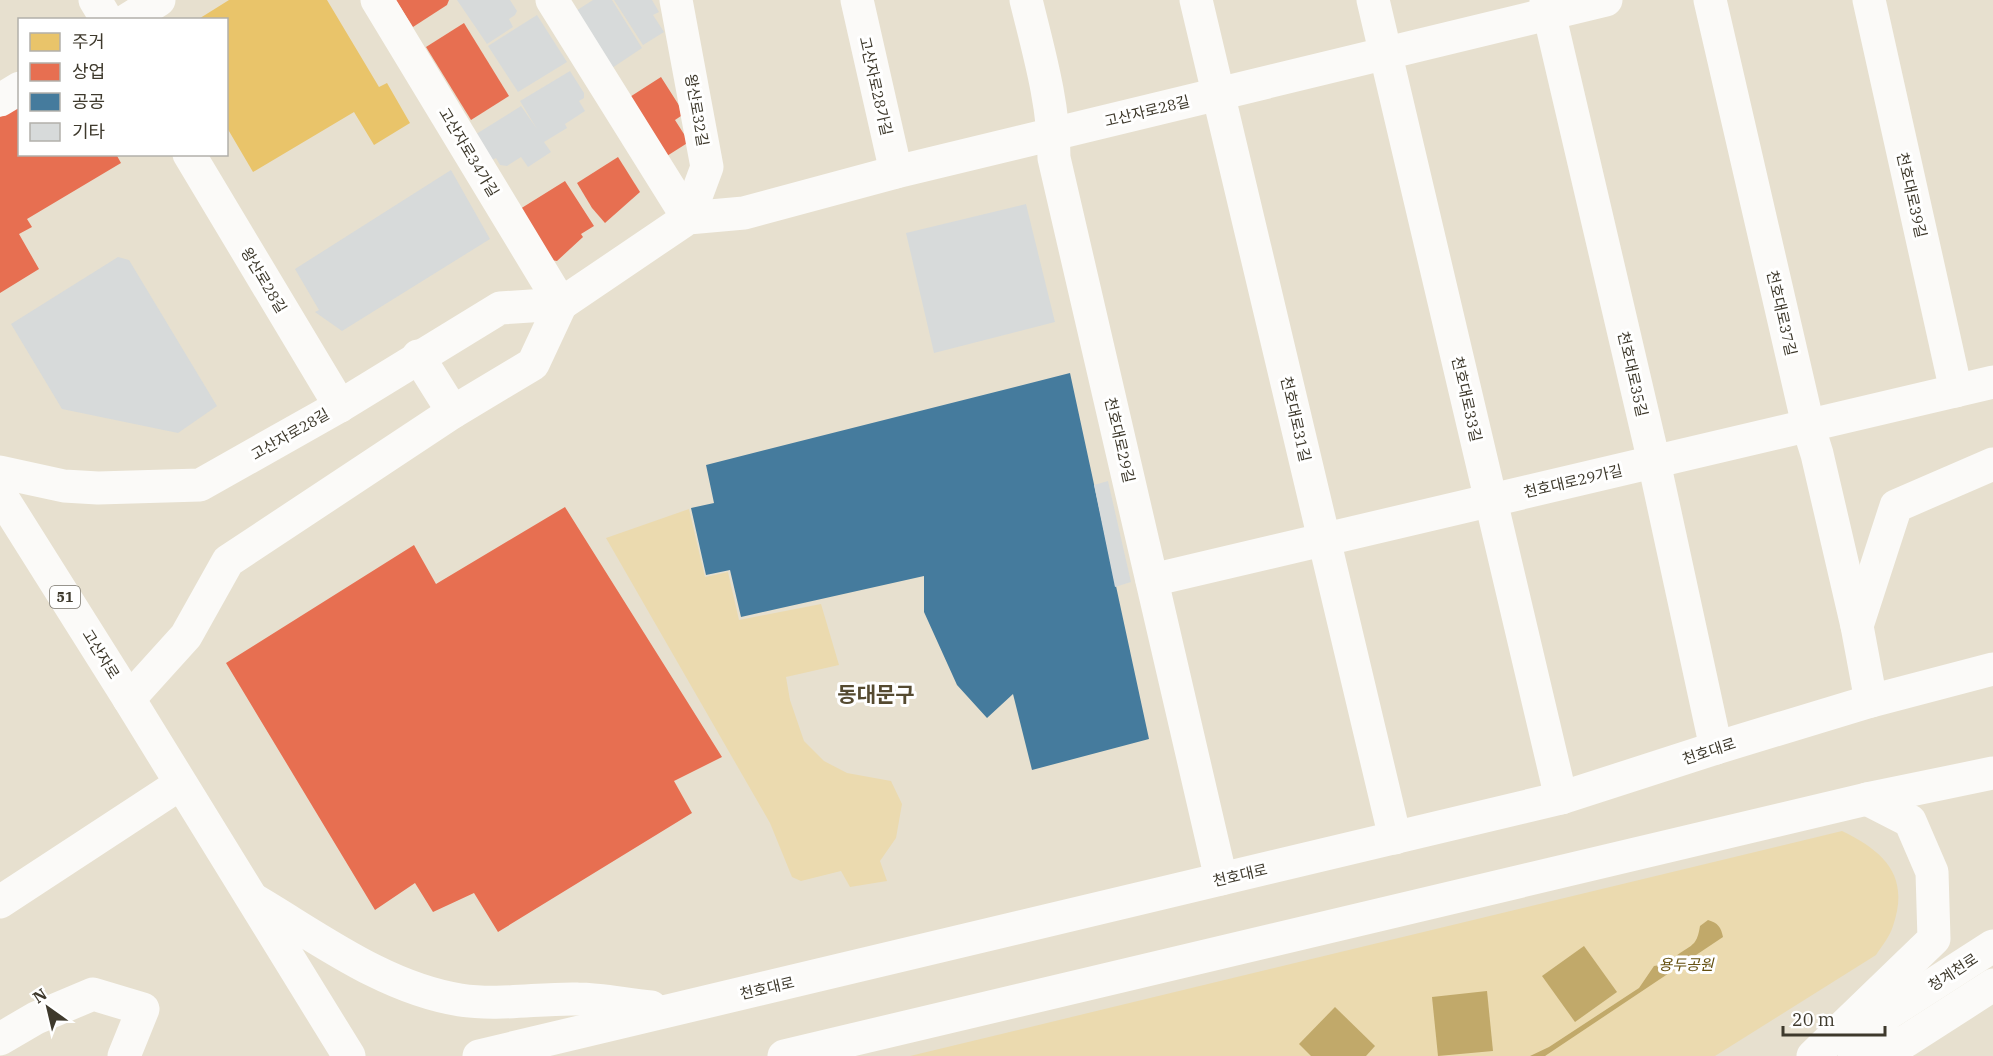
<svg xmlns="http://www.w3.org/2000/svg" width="1993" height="1056" viewBox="0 0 1993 1056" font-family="'IBM Plex Serif','Noto Sans KR',serif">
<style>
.green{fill:#ebdaaf}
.water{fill:#c1a96a}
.homes{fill:#e9c46a}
.shops{fill:#e76f51}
.public{fill:#457b9d}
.building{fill:#d7dada}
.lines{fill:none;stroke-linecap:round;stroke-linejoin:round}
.minor{stroke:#fbfaf8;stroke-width:33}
.primary{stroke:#fbfaf8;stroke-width:33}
.labels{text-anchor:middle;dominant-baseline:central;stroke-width:6;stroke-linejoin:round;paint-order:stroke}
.shield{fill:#fff;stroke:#78746b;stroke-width:1.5}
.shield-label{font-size:14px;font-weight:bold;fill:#3e392c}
.street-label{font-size:15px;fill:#3e392c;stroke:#fff}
.park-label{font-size:15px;font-style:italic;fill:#644f0f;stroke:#fff}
.district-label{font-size:21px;font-weight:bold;fill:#554a30;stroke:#fff}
</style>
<rect width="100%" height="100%" fill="#e7e0cf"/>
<g class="green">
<polygon points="689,509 705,577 728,572 739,620 821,604 839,665 786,677 790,700 804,741 824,761 847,773 891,781 902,804 896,838 880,861 887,881 850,887 841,871 801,881 792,877 770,823 606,538"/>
<path d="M1842,831C1885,852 1910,876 1893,926C1890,936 1882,946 1876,955L1715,1056H910Z"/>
</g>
<g class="water">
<path d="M1708,920C1718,923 1721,927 1723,937L1545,1056H1530L1549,1047L1639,988L1654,966C1672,964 1668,962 1680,953C1694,944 1697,944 1700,926Z"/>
<polygon points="1584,946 1617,992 1575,1022 1542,976"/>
<polygon points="1487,991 1493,1051 1438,1056 1432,997"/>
<polygon points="1335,1007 1375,1046 1366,1056 1311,1056 1299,1044"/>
</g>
<polygon class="homes" points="229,0 327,0 379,87 387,83 410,123 374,145 354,112 253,172 226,126 226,20 197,20"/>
<g class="shops">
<polygon points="396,0 449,0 447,5 413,27"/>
<polygon points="464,23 509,96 471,120 426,47"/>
<polygon points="661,77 682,110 681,116 675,120 689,142 659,161 622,102"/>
<polygon points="20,105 20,154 116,154 121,163 27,219 32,227 19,234 39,269 0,293 0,117"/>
<polygon points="618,157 640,192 605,223 592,208 577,183"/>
<polygon points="565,181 594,226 581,234 583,237 557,261 551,260 520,209"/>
<polygon points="565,507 722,757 674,781 692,813 498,932 474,893 433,912 415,883 375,910 226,663 414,545 436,584"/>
</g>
<polygon class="public" points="1070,373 1149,739 1032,770 1013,694 987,718 957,685 924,612 924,576 741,617 730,570 706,575 691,508 714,503 706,465"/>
<g class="building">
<polygon points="457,0 510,0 517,11 515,15 509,19 513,27 487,44"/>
<polygon points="593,0 612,0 642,48 612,68 568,16"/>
<polygon points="614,0 652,0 659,12 653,15 664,32 643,45"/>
<polygon points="537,15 567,62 518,92 488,46"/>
<polygon points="570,71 584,93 584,98 579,101 585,111 565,124 567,128 544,142 551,152 528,167 521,157 507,166 500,165 496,158 490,161 473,136 521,106 537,129 520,101"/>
<polygon points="451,170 490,239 342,331 315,312 319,310 295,269"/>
<polygon points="1026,204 1055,322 934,353 906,233"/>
<polygon points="118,257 129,260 217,406 178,433 62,409 11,324"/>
<polygon points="1108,481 1131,582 1115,587 1094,485"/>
</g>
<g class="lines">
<g class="minor">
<polyline points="95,0 107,20"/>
<polyline points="377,0 561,304"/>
<polyline points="552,0 688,218"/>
<polyline points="676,0 707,167 688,218"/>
<polyline points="857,0 896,172"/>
<path d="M1026,0C1039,53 1054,104 1054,158L1221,879"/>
<polyline points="1196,0 1395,838"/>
<polyline points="1373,0 1561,798"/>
<polyline points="1546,0 1654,462 1716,748"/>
<polyline points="1710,0 1808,425 1817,454 1857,626 1871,701"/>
<polyline points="1869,0 1956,391"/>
<polyline points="127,20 159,0"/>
<polyline points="0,100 20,88"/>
<polyline points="189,154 340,406"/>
<polyline points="418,356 453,412"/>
<polyline points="0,472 64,486 98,488 200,485 340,406 500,308 561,304 688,218 744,213 896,172 1606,0"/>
<polyline points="1152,580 1993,382"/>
<polyline points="1857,626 1896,506 1993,464"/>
<polyline points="129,699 186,636 228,561 453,412 533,364 561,304"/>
<polyline points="0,902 180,784"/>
<polyline points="0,1039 36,1018 93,994 143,1009 124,1056"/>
</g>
<g class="primary">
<polyline points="0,494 129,699 349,1056"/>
<path d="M256,901C320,939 385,988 460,1000C500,1006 539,998 578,999C602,999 627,1005 651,1007"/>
<polyline points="1856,1034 1993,946"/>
<polyline points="479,1056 1561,798 1716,748 1871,701 1993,669"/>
<polyline points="784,1056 1867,799 1993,773"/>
<polyline points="1813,1056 1934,939 1932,872 1910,821 1867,799"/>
<polyline points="1854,1056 1906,1041 1993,985"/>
</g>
</g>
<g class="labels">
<rect class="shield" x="50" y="586" width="30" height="22" rx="4.5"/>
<g class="shield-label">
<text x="65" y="597">51</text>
</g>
<g class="street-label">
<text transform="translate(876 86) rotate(77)">고산자로28가길</text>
<text transform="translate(697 110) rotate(80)">왕산로32길</text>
<text transform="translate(1147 111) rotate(-14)">고산자로28길</text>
<text transform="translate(469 152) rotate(59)">고산자로34가길</text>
<text transform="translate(1912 195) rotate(77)">천호대로39길</text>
<text transform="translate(264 280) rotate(59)">왕산로28길</text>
<text transform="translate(1782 313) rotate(77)">천호대로37길</text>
<text transform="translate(1633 374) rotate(77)">천호대로35길</text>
<text transform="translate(1467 399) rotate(77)">천호대로33길</text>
<text transform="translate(1296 419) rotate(77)">천호대로31길</text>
<text transform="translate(290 434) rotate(-30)">고산자로28길</text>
<text transform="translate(1120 440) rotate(77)">천호대로29길</text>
<text transform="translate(1573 481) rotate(-13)">천호대로29가길</text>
<text transform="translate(101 654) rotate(58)">고산자로</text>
<text transform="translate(1709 751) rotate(-18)">천호대로</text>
<text transform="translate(1240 875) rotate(-13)">천호대로</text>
<text transform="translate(1953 972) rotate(-33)">청계천로</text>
<text transform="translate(767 988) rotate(-13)">천호대로</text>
</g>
<g class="park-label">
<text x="1686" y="964">용두공원</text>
</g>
<g class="district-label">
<text x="876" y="694">동대문구</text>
</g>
</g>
<rect x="18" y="18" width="210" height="138" fill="#ffffff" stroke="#b2b0ab" stroke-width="1.5"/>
<rect x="30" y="33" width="30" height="18" fill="#e9c46a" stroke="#b2b0ab" stroke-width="1.5"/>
<text x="72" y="48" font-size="18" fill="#3e392c">주거</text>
<rect x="30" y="63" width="30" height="18" fill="#e76f51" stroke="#b2b0ab" stroke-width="1.5"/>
<text x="72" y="78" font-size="18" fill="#3e392c">상업</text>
<rect x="30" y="93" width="30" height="18" fill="#457b9d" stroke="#b2b0ab" stroke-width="1.5"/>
<text x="72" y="108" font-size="18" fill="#3e392c">공공</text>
<rect x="30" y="123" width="30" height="18" fill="#d7dada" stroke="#b2b0ab" stroke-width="1.5"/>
<text x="72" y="138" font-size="18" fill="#3e392c">기타</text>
<g transform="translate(48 1008) rotate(326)" stroke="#ffffff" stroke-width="4.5" paint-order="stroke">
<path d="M0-4.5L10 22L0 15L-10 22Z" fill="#3e392c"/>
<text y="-9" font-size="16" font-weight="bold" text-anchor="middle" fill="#3e392c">N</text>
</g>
<path d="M1783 1026v9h102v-9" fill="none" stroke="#3e392c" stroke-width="3"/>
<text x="1792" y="1026" font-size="18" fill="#3e392c" stroke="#ffffff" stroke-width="4.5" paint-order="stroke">20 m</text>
</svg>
